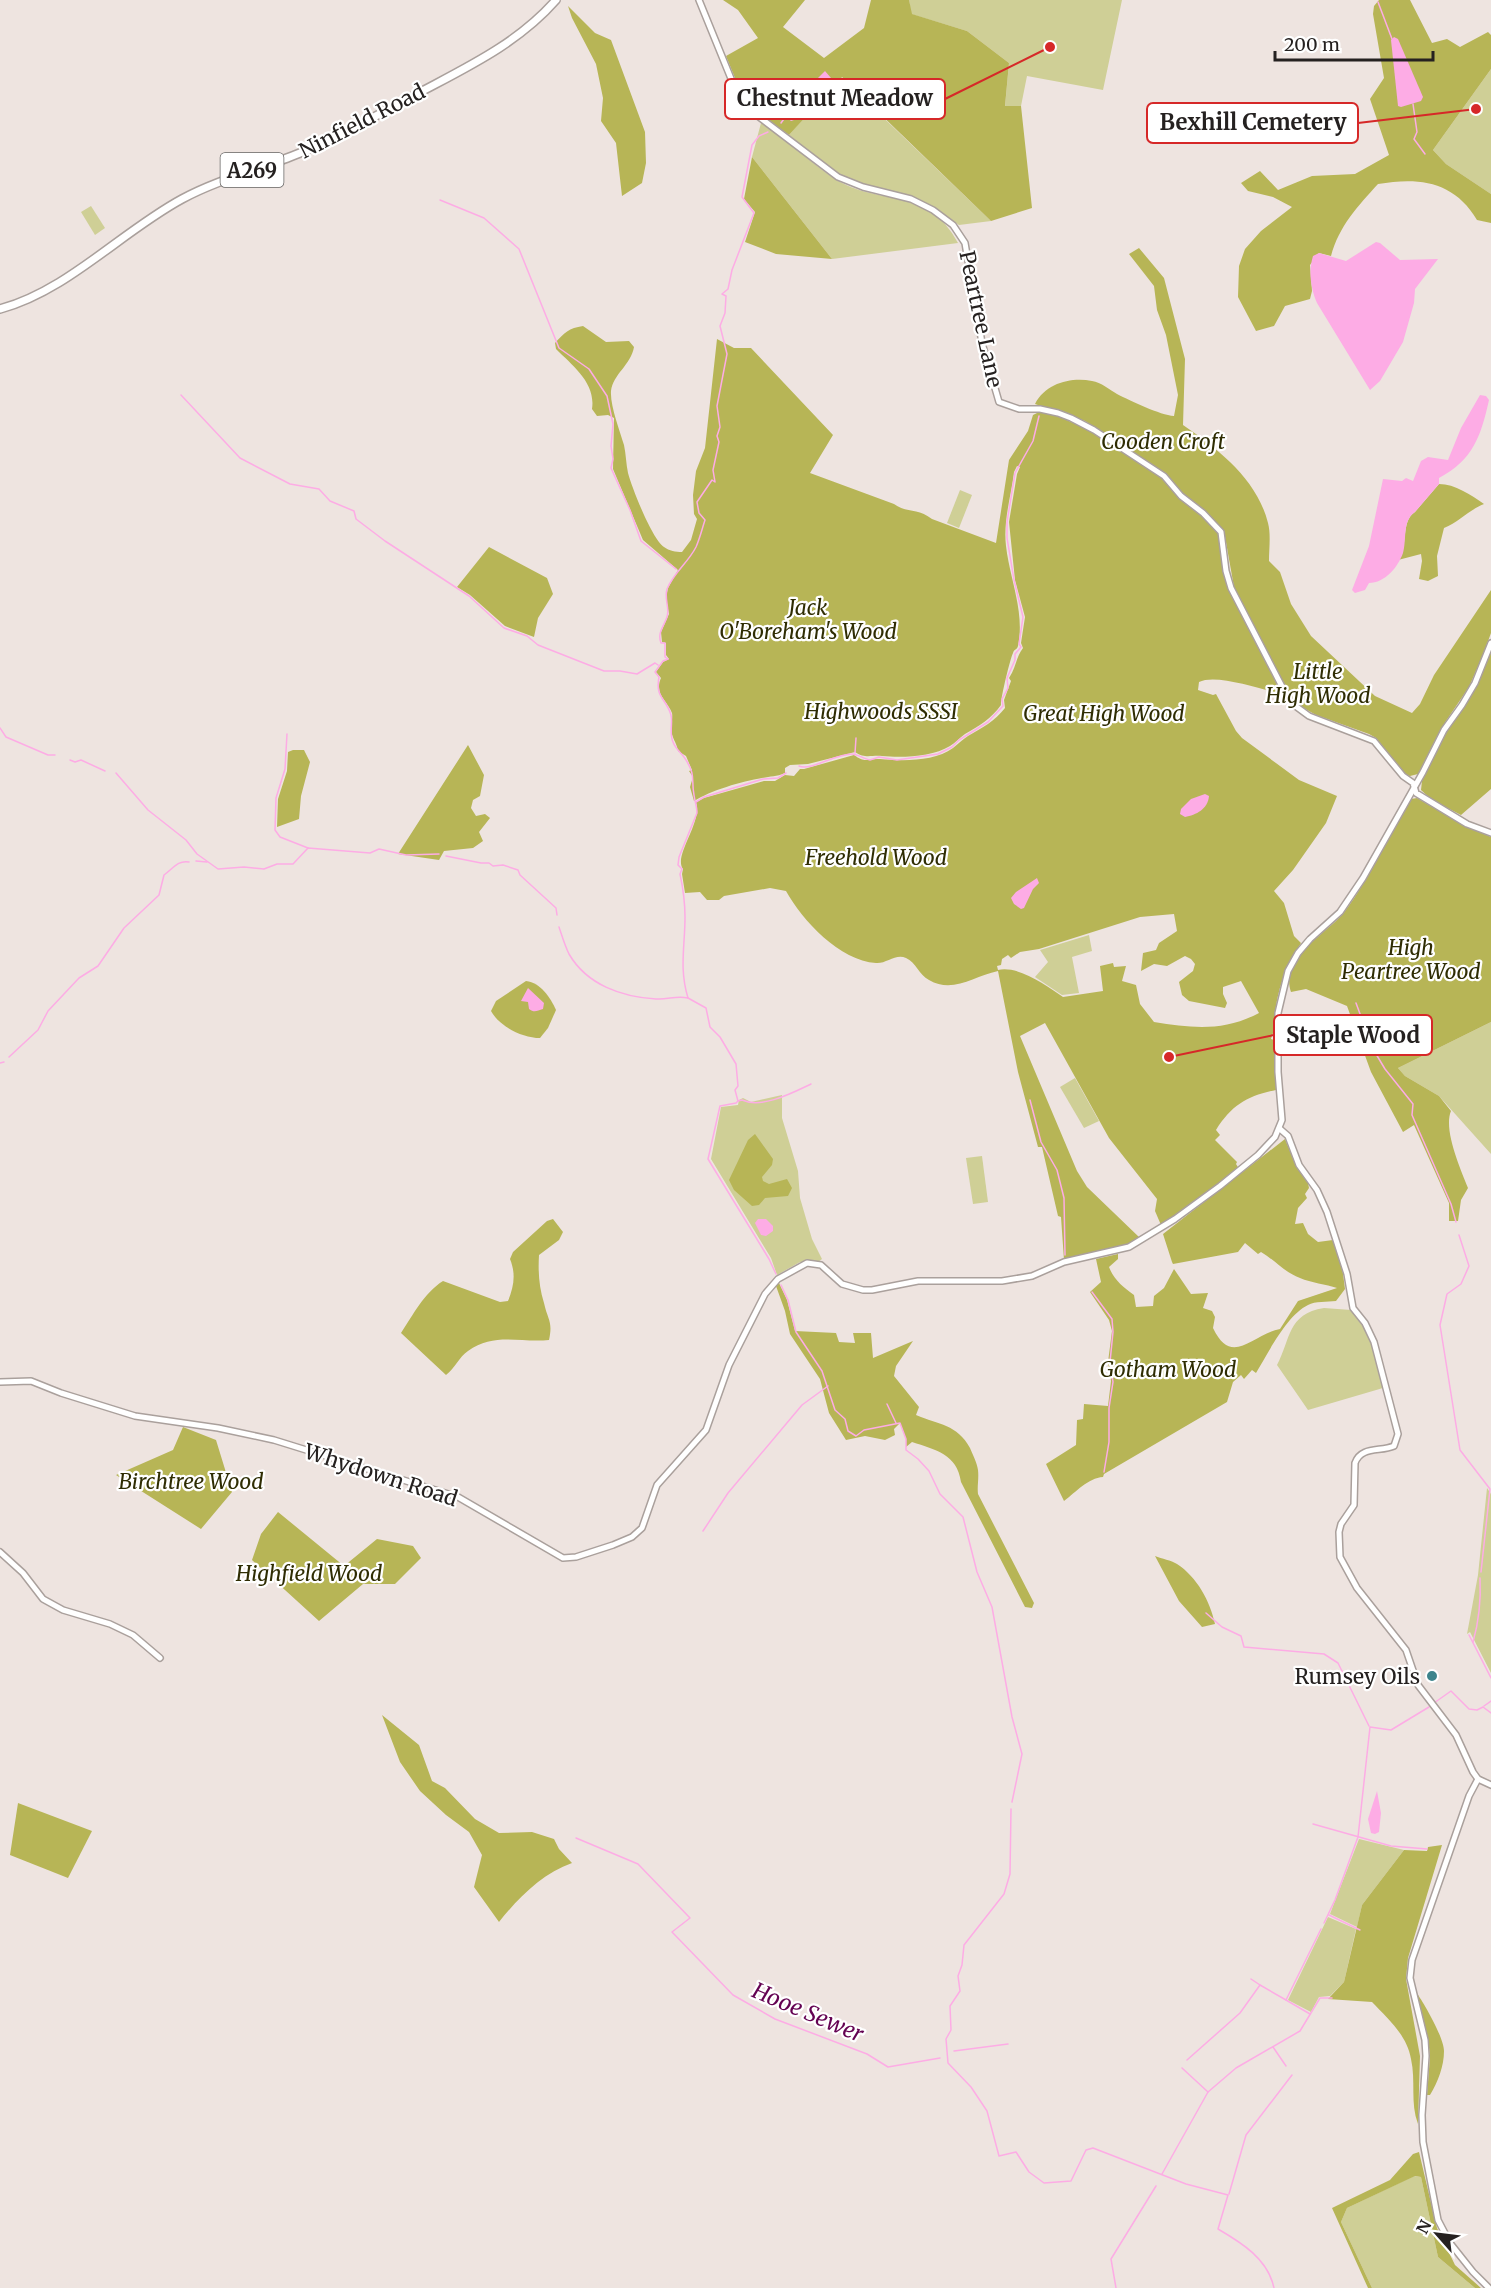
<svg xmlns="http://www.w3.org/2000/svg" width="1491" height="2288" viewBox="0 0 1491 2288" font-family="Merriweather,serif">
<style>
.green{fill:#cfcf96}
.forest{fill:#b7b556;fill-rule:evenodd}
.water{fill:#fdace5}
.lines{fill:none;stroke-linecap:round;stroke-linejoin:round}
.stream{stroke:#fdace5;stroke-width:1.5}
.minor-casing{stroke:#aaa09c;stroke-width:8}
.major-casing{stroke:#aaa09c;stroke-width:10}
.minor{stroke:#fff;stroke-width:5}
.major{stroke:#fff;stroke-width:7}
.poi-dot{fill:#3d848c;stroke:#fff;stroke-width:2}
.labels{text-anchor:middle;dominant-baseline:central;stroke-width:4.5;stroke-linejoin:round;paint-order:stroke}
.shield{fill:#fff;stroke:#666463;stroke-width:1.5}
.shield-label{font-size:20px;font-weight:bold;fill:#252120}
.street-label{font-size:21px;fill:#252120;stroke:#fff}
.park-label{font-size:21px;font-style:italic;fill:#2f2d03;stroke:#fff}
.poi-label{font-size:21px;fill:#252120;stroke:#fff;text-anchor:end}
.water-label{font-size:22px;font-style:italic;fill:#640252;stroke:#fff}
.leader{fill:none;stroke:#d62828;stroke-width:2}
.callout-dot{fill:#d62828;stroke:#fff;stroke-width:2}
.callout{fill:#fff;stroke:#d62828;stroke-width:2}
.callout-label{font-size:22px;text-anchor:middle;font-weight:bold;fill:#252120}
</style>
<rect width="100%" height="100%" fill="#eee4e0"/>
<g class="green">
<polygon points="909,0 1122,0 1103,90 1027,76 1021,106 1005,107 1009,63 967,31 911,14"/>
<polygon points="1491,69 1491,194 1446,164 1433,150"/>
<polygon points="841,77 991,221 959,225 934,207 912,197 876,188 837,174 789,135"/>
<path d="M761,123C788,139 809,162 835,179C878,206 929,187 958,243L832,259L752,157Z"/>
<polygon points="91,206 105,228 95,235 81,212"/>
<polygon points="960,490 972,495 959,528 947,523"/>
<polygon points="1089,935 1092,951 1072,957 1079,993 1062,995 1035,977 1048,962 1040,950"/>
<polygon points="1491,1022 1491,1154 1439,1096 1405,1076 1398,1068"/>
<polygon points="1075,1078 1099,1121 1084,1128 1060,1087"/>
<polygon points="782,1095 782,1118 798,1171 800,1198 812,1239 822,1259 818,1262 800,1262 777,1275 771,1258 711,1159 721,1107 738,1105 739,1100 743,1098 751,1102"/>
<polygon points="982,1156 988,1202 973,1204 966,1158"/>
<path d="M1324,1308L1351,1310L1369,1335L1383,1388L1308,1410L1277,1365C1291,1339 1287,1314 1324,1308Z"/>
<polygon points="1487,1488 1491,1494 1491,1673 1470,1632 1467,1634 1478,1575"/>
<polygon points="1359,1839 1404,1850 1362,1905 1357,1927 1330,1914"/>
<polygon points="1328,1917 1356,1929 1344,1982 1330,1996 1319,1997 1311,2012 1288,2000"/>
<polygon points="1414,2176 1421,2177 1438,2257 1475,2288 1372,2288 1341,2222 1347,2208"/>
</g>
<g class="forest">
<polygon points="723,0 805,0 783,27 824,58 864,28 871,0 909,0 912,14 967,31 1009,63 1005,106 1021,106 1032,208 991,221 842,77 789,135 754,110 742,95 726,56 758,38 738,10"/>
<path d="M1379,0H1410L1432,43L1447,39L1460,47L1488,32L1491,35V69L1433,150L1446,164L1491,194V223L1477,220C1454,181 1419,177 1378,184C1358,206 1339,226 1331,256L1319,253L1310,265L1312,291L1310,299L1285,306L1274,326L1256,331L1238,297L1239,266L1245,249L1261,231L1292,207L1273,197L1248,191L1241,183L1260,171L1278,190L1312,176L1355,174L1389,155L1370,99L1384,78L1373,14L1374,6Z"/>
<polygon points="568,6 595,33 611,40 645,132 646,163 642,183 622,196 616,143 601,121 603,98 596,64 572,18"/>
<polygon points="752,157 832,259 776,254 745,242 755,212 744,199"/>
<path d="M1139,248L1164,278L1185,359L1183,425C1219,450 1257,479 1268,523C1271,534 1269,549 1269,561L1280,572L1291,604L1311,636L1375,696L1412,713L1420,704L1434,675L1491,590V633L1483,655L1469,687L1446,721L1418,774L1410,776L1404,775L1376,738L1369,734L1316,715L1293,702L1234,587L1224,531L1205,512L1182,494L1156,467L1085,421L1035,404C1046,383 1071,377 1092,381C1101,382 1110,390 1117,394C1131,401 1160,415 1174,416L1178,395L1166,335L1157,310L1154,286L1129,254Z"/>
<path d="M583,326L606,342L629,341L634,347C631,365 613,374 611,391C610,406 620,431 624,445C626,454 626,464 628,473C632,488 652,539 664,547C669,551 676,552 682,552L691,540L697,519L694,514L693,495L696,471L705,448L717,339L734,348H751L833,435L810,473L894,504C906,513 918,508 932,519L996,543L1009,460L1028,431L1033,415L1039,412L1055,415L1092,431L1160,476L1182,500L1211,524L1218,533L1225,576L1232,596L1282,694C1263,690 1216,673 1199,682L1198,690L1213,695L1216,694L1236,731L1242,738L1299,780L1337,796L1326,823L1293,870L1274,891L1284,903L1294,936L1301,943C1288,963 1280,982 1276,1006C1274,1013 1277,1023 1274,1030C1273,1033 1272,1036 1271,1039L1274,1040L1276,1090C1247,1096 1232,1105 1216,1130L1220,1135L1215,1140L1237,1162L1236,1164L1239,1169L1161,1225L1155,1211L1157,1199L1109,1138L1045,1023L1020,1036L1077,1171L1087,1187L1140,1238L1130,1244L1064,1260L1061,1217L1058,1216L1042,1147H1038L1018,1072L998,971C974,976 953,994 929,980C919,975 916,962 906,958C896,953 886,964 876,963C840,961 802,920 786,891L770,888L724,896L719,900H707L700,892L685,893L682,874L683,869C673,856 703,822 696,802L704,798L764,781H775L785,775L794,776L800,769H804L854,755C866,764 868,758 880,759C902,761 934,762 953,748C958,744 962,740 968,736C982,728 995,721 1005,708L1004,700L1011,681L1009,678C1016,668 1016,657 1023,648L1021,643L1025,617L1015,580L1009,522L1017,474L1020,467L1017,466L1014,472C1011,497 1003,521 1006,546C1010,580 1025,612 1018,646C1017,650 1014,649 1013,653C1010,659 1000,701 1001,705C991,719 979,726 965,734C959,738 955,743 950,746C932,757 902,758 882,756C870,755 866,759 855,752L808,764L790,765L785,768V773C776,777 771,776 762,778C742,781 710,791 694,801L690,787L693,777L689,771L692,770L686,756L678,751C677,743 671,737 671,728C671,724 673,718 672,713C667,700 654,694 661,678L656,672L663,662L669,659L666,655V643L662,642L661,632L669,614L666,598L668,588L678,570L643,540L613,469L614,418L608,415L597,416L592,409C596,383 573,366 556,349L555,343C564,333 569,328 583,326ZM1174,914L1177,931L1159,943L1156,950L1143,953L1141,971L1154,964L1167,966L1185,956L1191,959L1195,964L1193,971L1179,982L1182,995L1189,1001L1225,1008L1227,1003L1223,994V987L1241,981L1259,1013C1223,1032 1192,1028 1154,1022L1140,1004L1136,985L1122,981L1126,966L1114,967L1113,963L1100,966L1103,991L1063,997C1047,986 1018,965 998,970L997,966L1001,965L1002,959L1008,955L1011,958L1020,952L1039,949L1140,917Z"/>
<path d="M1439,484C1455,484 1471,495 1484,504C1469,510 1459,522 1444,528L1437,556L1438,576L1428,581L1419,579L1422,561L1421,554L1398,560C1409,546 1400,522 1415,512Z"/>
<polygon points="489,547 547,578 553,594 538,618 534,637 505,626 470,595 457,587"/>
<polygon points="1491,652 1491,789 1461,815 1432,800 1421,790 1422,781 1451,722 1456,719 1474,690"/>
<polygon points="468,745 484,775 480,796 473,800 471,808 476,816 485,814 490,818 479,832 483,841 473,848 444,851 439,860 398,854"/>
<polygon points="293,750 304,750 310,762 301,796 299,819 277,827 278,799 287,771 288,752"/>
<path d="M1417,798L1461,824L1491,837V1022L1398,1068L1405,1076L1439,1096L1451,1111C1443,1130 1461,1170 1468,1188L1461,1200L1458,1221H1449V1203L1414,1125L1403,1132L1371,1072L1347,1006L1306,989L1291,992C1280,961 1320,937 1339,918C1346,911 1352,901 1358,892C1378,862 1392,829 1411,799Z"/>
<path d="M526,981C541,983 550,997 556,1010L548,1028L540,1038C522,1038 499,1026 491,1011L496,1001Z"/>
<polygon points="755,1134 773,1159 772,1165 762,1177 763,1181 769,1184 787,1179 792,1188 788,1196 765,1198 759,1205 752,1206 734,1190 729,1180 748,1140"/>
<path d="M1285,1139L1297,1168L1308,1183L1309,1188L1305,1194L1307,1198L1298,1208L1295,1224L1303,1223L1308,1234L1318,1242L1333,1240L1342,1266L1345,1289L1336,1301C1327,1302 1315,1301 1308,1305C1287,1315 1268,1353 1256,1373L1252,1370L1244,1379L1241,1375L1233,1382L1227,1402L1104,1474L1103,1477C1088,1478 1076,1492 1064,1501L1046,1464L1076,1445L1077,1420L1083,1419L1084,1404L1108,1406L1111,1381L1108,1362L1112,1331L1109,1320L1090,1292L1101,1282L1096,1259L1118,1254V1259L1109,1267C1114,1280 1123,1287 1134,1295L1136,1307L1153,1306L1154,1296L1164,1288L1174,1269L1191,1294L1208,1293L1203,1308L1212,1311L1215,1317L1213,1328C1232,1368 1252,1334 1280,1329L1298,1301L1337,1288C1326,1284 1311,1283 1300,1278C1284,1272 1276,1261 1261,1252L1258,1254L1245,1243L1238,1252L1173,1264L1172,1262L1163,1234Z"/>
<path d="M553,1219L563,1232L559,1240L539,1255C538,1272 539,1287 544,1303C548,1321 553,1321 549,1340C520,1343 494,1332 468,1351C459,1357 455,1368 446,1375L401,1333C413,1315 424,1293 443,1281L500,1302L508,1301C514,1286 516,1274 510,1259L513,1252L547,1221Z"/>
<path d="M779,1283L787,1300L795,1331L836,1333L839,1342L855,1343L853,1333H871L873,1358L913,1341L896,1366L894,1376L919,1407L916,1415C939,1425 957,1424 970,1448C973,1455 977,1463 978,1470C979,1479 977,1486 978,1494L1034,1603L1032,1608L1025,1607L961,1482C957,1454 936,1450 912,1442L906,1447V1439L900,1423L894,1429L895,1435L885,1440L865,1436L846,1440L829,1413L820,1379L790,1334L785,1311L776,1286Z"/>
<polygon points="183,1427 216,1440 232,1492 201,1529 116,1475 173,1450"/>
<polygon points="278,1512 344,1566 377,1539 413,1546 421,1558 395,1584 363,1584 319,1621 252,1560 261,1534"/>
<path d="M1155,1556C1162,1559 1171,1560 1177,1564C1197,1577 1210,1601 1215,1624L1202,1627L1179,1601Z"/>
<path d="M382,1715L419,1745L432,1781L445,1788L475,1819L499,1833L532,1832L554,1839L559,1849L572,1863C543,1873 518,1898 499,1922L474,1887L482,1855L469,1832L446,1815L420,1791L400,1762Z"/>
<polygon points="18,1803 92,1831 68,1878 10,1855"/>
<path d="M1442,1845L1408,1958L1406,1979L1420,2056L1418,2124C1410,2103 1416,2081 1411,2059C1407,2035 1388,2019 1372,2002L1328,1999L1344,1982L1362,1905L1404,1850L1427,1851L1428,1847Z"/>
<path d="M1416,1992C1424,2003 1444,2038 1444,2051C1444,2066 1438,2082 1430,2095H1427L1430,2056L1428,2039Z"/>
<polygon points="1419,2152 1437,2228 1455,2265 1481,2288 1475,2288 1438,2257 1421,2177 1415,2176 1347,2208 1341,2222 1372,2288 1368,2288 1332,2208 1390,2180 1413,2154"/>
</g>
<g class="water">
<polygon points="1394,37 1398,39 1423,97 1421,101 1401,107 1398,106 1391,40"/>
<polygon points="825,71 831,78 810,97 803,90 808,88"/>
<polygon points="798,95 804,99 805,106 794,120 791,121 780,111 791,98"/>
<path d="M1376,242L1380,243L1400,260L1438,259L1415,289L1414,303L1403,342L1380,381L1370,390L1317,303C1311,289 1308,272 1313,256L1319,253L1346,261Z"/>
<path d="M1480,395L1486,396L1489,400C1481,436 1473,460 1439,478V484L1415,512C1402,520 1407,540 1403,553C1398,567 1385,583 1369,583L1365,590L1355,593L1352,590L1369,546L1383,479L1402,481L1406,478L1413,481L1421,461L1428,457L1448,460L1461,428Z"/>
<path d="M1205,794L1209,796C1208,809 1196,815 1185,817L1180,814L1181,809L1191,799Z"/>
<polygon points="1037,878 1039,883 1033,889 1024,908 1021,909 1014,904 1011,898 1016,892"/>
<path d="M528,988L544,1003L543,1009C537,1011 534,1013 529,1009L528,1002L521,1001Z"/>
<polygon points="758,1219 766,1219 773,1226 773,1231 766,1236 761,1235 755,1223"/>
<polygon points="1377,1791 1381,1813 1379,1832 1375,1834 1371,1833 1368,1819"/>
</g>
<g class="lines">
<g class="stream">
<polyline points="1378,2 1392,39"/>
<polyline points="1413,104 1417,132 1414,139 1425,154"/>
<polyline points="781,123 786,116"/>
<path d="M768,132L759,136L752,145L742,197L754,213L732,270L728,289L722,294L726,296L725,313L720,326L727,354L717,406L720,427L717,436L719,442L713,470L715,482L712,480L697,502L699,513L705,520C702,529 700,538 696,547C688,563 674,572 667,589C664,599 670,608 667,617C664,626 657,633 661,643H665V657L668,659L663,661L655,672L659,677C655,698 666,698 671,715C673,723 669,733 673,742C676,750 682,753 686,760C696,776 691,779 694,795C695,802 697,807 697,813L679,857L678,865L682,869L680,874C683,888 685,902 685,917C685,947 679,968 688,998L706,1008L710,1027L720,1037L736,1064L738,1086L735,1090L738,1101L736,1103L720,1106L708,1159L769,1259L776,1274"/>
<polyline points="440,200 484,218 519,249 559,348 589,369 607,396 613,424 611,446 613,459 611,468 630,510 641,541 676,569"/>
<polyline points="181,395 240,458 290,484 319,489 330,501 354,511 356,519 385,541 469,596 504,628 527,636 538,645 604,671 620,671 637,674 655,663 658,665"/>
<polyline points="0,728 6,737 48,755 55,755"/>
<polyline points="287,734 285,769 276,798 275,830 280,837 308,848"/>
<polyline points="855,753 856,738"/>
<polyline points="70,760 75,762 81,760 105,771"/>
<path d="M799,766C811,771 835,754 852,754C857,754 864,759 870,760L879,757L897,760L938,754L952,747L959,740L988,722L1003,706L1002,699L1008,688L1007,678L1015,660V654L1021,647L1019,644L1023,617L1014,580L1007,538V522L1015,473L1033,441L1039,416"/>
<polyline points="116,773 148,810 186,840 197,854 218,869 244,867 264,869 277,864 293,864 308,848 370,853 379,849 406,855 439,854"/>
<polyline points="696,802 704,797 763,779 778,778 786,773"/>
<polyline points="446,856 481,863 489,863 493,866 503,865 518,870 520,875 556,908 557,915"/>
<polyline points="196,861 207,862"/>
<path d="M559,927C562,936 565,946 569,954C587,985 622,997 656,999C668,1000 676,995 688,998"/>
<polyline points="1356,1003 1373,1049 1385,1069 1413,1104 1412,1115 1451,1204 1456,1222"/>
<path d="M9,1057L38,1030L48,1011L79,978L98,966L124,928L159,895L164,875C173,869 177,860 189,862"/>
<polyline points="0,1063 4,1062"/>
<polyline points="1030,1100 1041,1142 1057,1170 1064,1198 1065,1255"/>
<path d="M738,1101L742,1100C762,1109 792,1093 811,1084"/>
<polyline points="1459,1235 1469,1266 1461,1284 1447,1294 1440,1325 1460,1450 1490,1489 1481,1572"/>
<polyline points="781,1285 788,1300 796,1332 822,1371 835,1410 845,1419 848,1431 856,1436 864,1430 900,1423 906,1439 906,1450 918,1459 929,1471 940,1494 963,1517 977,1572 992,1607 1012,1717 1022,1754 1012,1802"/>
<polyline points="1092,1292 1112,1319 1113,1332 1110,1362 1113,1382 1109,1408 1109,1442 1104,1472"/>
<polyline points="887,1404 896,1423"/>
<polyline points="703,1531 728,1493 802,1405 828,1386"/>
<polyline points="1206,1613 1222,1627 1241,1636 1244,1647 1324,1654 1338,1663 1369,1726"/>
<polyline points="1469,1635 1491,1678"/>
<path d="M1473,1642C1479,1621 1481,1599 1480,1578"/>
<polyline points="1434,1703 1451,1691 1469,1709 1477,1710 1483,1707 1491,1713"/>
<polyline points="1484,1706 1491,1701"/>
<path d="M1011,1809L1010,1874L1004,1894L964,1945L962,1965L958,1976L960,1991L950,2006L951,2030L946,2039L948,2063L971,2087L987,2111L999,2156L1016,2152L1029,2172L1044,2183L1071,2181L1086,2150L1093,2148L1186,2184L1228,2195L1218,2229C1242,2243 1268,2259 1274,2288"/>
<polyline points="1313,1824 1391,1846 1427,1849"/>
<polyline points="576,1838 638,1864 690,1918 672,1932 733,1995 775,2019 867,2054 888,2067 940,2058"/>
<polyline points="1329,1915 1360,1930"/>
<polyline points="1324,1923 1335,1900 1358,1837 1370,1727 1391,1730 1429,1707"/>
<polyline points="1251,1979 1260,1985"/>
<polyline points="1310,2014 1286,2000 1321,1929"/>
<polyline points="1273,2047 1286,2066"/>
<polyline points="954,2051 1008,2044"/>
<polyline points="1187,2060 1240,2013 1260,1985 1286,2000"/>
<polyline points="1182,2068 1208,2092"/>
<polyline points="1162,2174 1208,2092 1236,2068 1300,2031 1320,1998 1332,1998"/>
<polyline points="1229,2194 1246,2135 1292,2075"/>
<polyline points="1116,2288 1111,2259 1156,2186"/>
</g>
<defs>
<g id="minor">
<polyline points="699,0 732,81 750,110 838,177 863,187 911,199 933,210 953,225 965,243 982,343 999,402 1019,409 1040,409 1058,413 1071,418 1094,430 1164,476 1181,496 1203,513 1221,532 1226,571 1231,588 1290,702 1309,716 1374,741 1403,776 1413,783 1416,793 1467,824 1491,833"/>
<path d="M1280,1129L1288,1136L1299,1165L1317,1190L1327,1212L1347,1274L1353,1308L1365,1323L1374,1342L1398,1434L1394,1446C1380,1452 1361,1446 1355,1463L1354,1505L1341,1524L1339,1532L1340,1557L1357,1588L1406,1650L1418,1685L1456,1735L1473,1772L1478,1779L1491,1785"/>
<polyline points="0,1382 31,1381 61,1393 135,1416 218,1428 274,1440 458,1497 563,1558 576,1557 613,1545 632,1537 642,1528 657,1485 706,1430 729,1365 765,1294 778,1279 807,1263 821,1265 842,1284 863,1290 872,1290 918,1281 1002,1281 1032,1276 1064,1262 1129,1247 1175,1219 1220,1186 1258,1155 1275,1137 1282,1120 1278,1072 1278,1013 1288,971 1298,953 1310,939 1340,912 1363,878 1423,772 1444,730 1462,705 1475,683 1491,643"/>
<polyline points="0,1552 23,1573 43,1599 63,1610 110,1624 133,1635 160,1658"/>
<polyline points="1478,1779 1469,1796 1412,1960 1410,1978 1425,2040 1426,2056 1422,2115 1423,2142 1438,2220 1450,2243 1473,2272 1489,2288"/>
</g>
<path id="major" d="M0,309C67,291 121,232 182,199C219,179 261,169 300,153C335,140 369,119 402,102C456,72 514,48 556,0"/>
</defs>
<use href="#minor" class="minor-casing"/>
<use href="#major" class="major-casing"/>
<use href="#minor" class="minor"/>
<use href="#major" class="major"/>
</g>
<circle class="poi-dot" cx="1432" cy="1676" r="6"/>
<g class="labels">
<rect class="shield" x="220.5" y="153" width="63" height="34" rx="4.5"/>
<g class="shield-label">
<text x="252" y="170">A269</text>
</g>
<g class="street-label">
<text transform="translate(362 121) rotate(-27)">Ninfield Road</text>
<text transform="translate(981 319) rotate(78)">Peartree Lane</text>
<text transform="translate(381 1475) rotate(18)">Whydown Road</text>
</g>
<g class="park-label">
<text x="1163" y="441">Cooden Croft</text>
<text x="808" y="607">Jack<tspan x="808" dy="24">O'Boreham's Wood</tspan></text>
<text x="1318" y="671">Little<tspan x="1318" dy="24">High Wood</tspan></text>
<text x="881" y="711">Highwoods SSSI</text>
<text x="1104" y="713">Great High Wood</text>
<text x="876" y="857">Freehold Wood</text>
<text x="1411" y="947">High<tspan x="1411" dy="24">Peartree Wood</tspan></text>
<text x="1168" y="1369">Gotham Wood</text>
<text x="191" y="1481">Birchtree Wood</text>
<text x="309" y="1573">Highfield Wood</text>
</g>
<g class="poi-label">
<text x="1420" y="1676">Rumsey Oils</text>
</g>
<g class="water-label">
<text transform="translate(808 2012) rotate(23)">Hooe Sewer</text>
</g>
</g>
<path class="leader" d="M1050 47L945 99M1476 109L1358 123M1169 1057L1274 1035"/>
<g class="callout-dot">
<circle cx="1050" cy="47" r="6"/>
<circle cx="1476" cy="109" r="6"/>
<circle cx="1169" cy="1057" r="6"/>
</g>
<g class="callout">
<rect x="725" y="79" width="220" height="40" rx="6"/>
<rect x="1147" y="103" width="211" height="40" rx="6"/>
<rect x="1274" y="1015" width="158" height="40" rx="6"/>
</g>
<g class="callout-label">
<text x="835" y="106">Chestnut Meadow</text>
<text x="1253" y="130">Bexhill Cemetery</text>
<text x="1353" y="1043">Staple Wood</text>
</g>
<g transform="translate(1437 2234) rotate(298)" stroke="#ffffff" stroke-width="4.5" paint-order="stroke">
<path d="M0-4.5L10 22L0 15L-10 22Z" fill="#252120"/>
<text y="-9" font-size="16" font-weight="bold" text-anchor="middle" fill="#252120">N</text>
</g>
<path d="M1275 51v9h158v-9" fill="none" stroke="#252120" stroke-width="3"/>
<text x="1284" y="51" font-size="18" fill="#252120" stroke="#ffffff" stroke-width="4.5" paint-order="stroke">200 m</text>
</svg>
